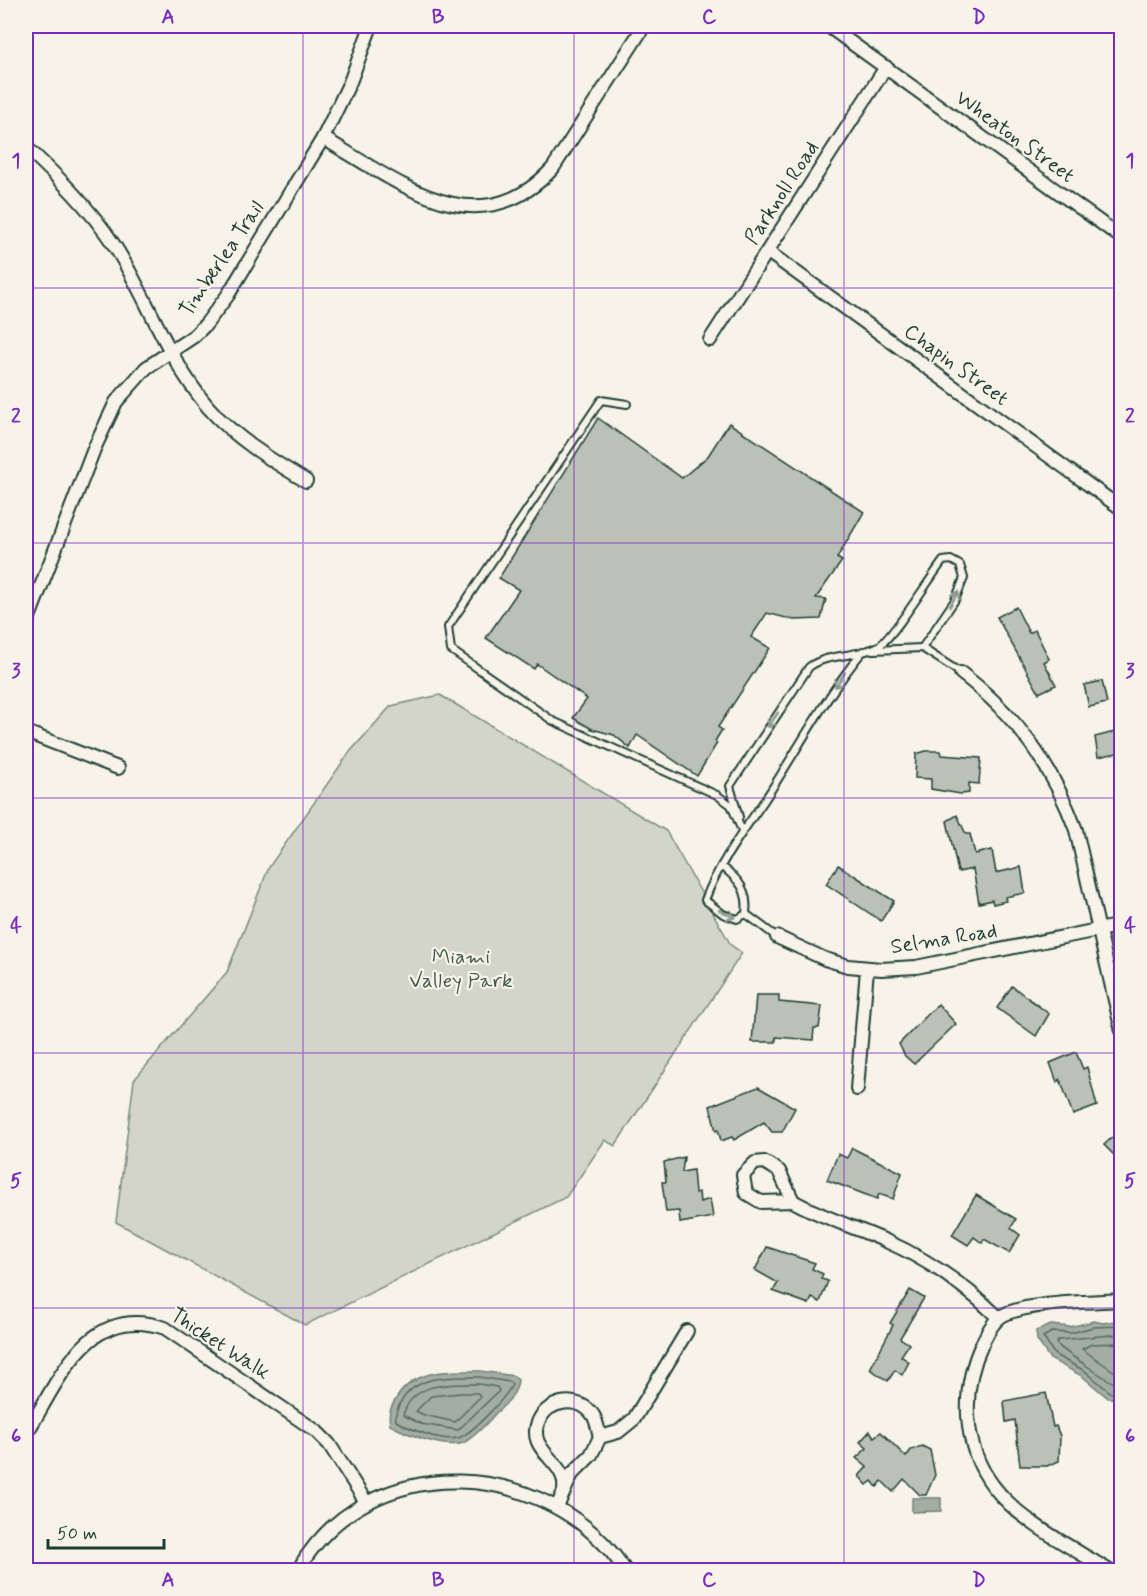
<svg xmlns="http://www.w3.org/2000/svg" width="1147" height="1596" viewBox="0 0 1147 1596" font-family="Mynerve,sans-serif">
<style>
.green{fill:#d3d5ca;stroke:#79897f;stroke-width:1.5}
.water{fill:#a4ada3;stroke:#6f8077;stroke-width:1.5}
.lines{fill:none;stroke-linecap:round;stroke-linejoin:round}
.shore{stroke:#546a60;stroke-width:1.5}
.building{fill:#bbc1b6;stroke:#1f3d34;stroke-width:1.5}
.lane-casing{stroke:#1f3d34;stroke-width:10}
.street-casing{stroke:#1f3d34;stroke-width:16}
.lane{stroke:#f7f3e8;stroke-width:6}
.street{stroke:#f7f3e8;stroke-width:12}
.oneway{stroke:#8b988e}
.grid{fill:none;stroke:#7b2cbf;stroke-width:1.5;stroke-opacity:0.55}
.labels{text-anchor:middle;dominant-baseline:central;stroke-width:4.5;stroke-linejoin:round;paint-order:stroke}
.street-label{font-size:21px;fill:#1f3d34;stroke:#f7f3e8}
.park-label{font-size:21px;fill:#435b52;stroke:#f7f3e8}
.neatline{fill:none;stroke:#7b2cbf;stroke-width:2}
.grid-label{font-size:20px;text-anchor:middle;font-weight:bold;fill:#7b2cbf}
</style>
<rect width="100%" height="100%" fill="#f7f3e8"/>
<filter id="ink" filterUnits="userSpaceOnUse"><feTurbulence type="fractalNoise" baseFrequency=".0167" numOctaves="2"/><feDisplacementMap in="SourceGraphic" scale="12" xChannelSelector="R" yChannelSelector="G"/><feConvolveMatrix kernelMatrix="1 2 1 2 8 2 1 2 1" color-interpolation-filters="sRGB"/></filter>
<g filter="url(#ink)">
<polygon class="green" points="440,695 666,831 731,945 742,953 615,1146 605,1140 566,1197 305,1325 116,1222 134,1080 227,972 269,867 349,753 391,706"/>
<g class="water">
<polygon points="1121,1320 1121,1399 1108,1398 1082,1376 1050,1359 1037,1340 1036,1331 1051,1325 1070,1327 1094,1321 1103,1323"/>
<path d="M480,1371L514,1376L518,1380C517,1394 506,1404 496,1413C487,1423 477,1435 465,1442C448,1451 407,1434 390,1425C388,1414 390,1408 396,1399C414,1368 449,1371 480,1371Z"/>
<polygon points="912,1498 941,1498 941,1511 912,1512"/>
</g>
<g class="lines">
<g class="shore">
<polyline points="1122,1326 1093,1327 1071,1333 1052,1332 1043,1337 1055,1355 1085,1371 1111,1393 1122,1394"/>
<path d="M1122,1334L1058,1340L1056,1343C1059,1348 1116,1387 1122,1386"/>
<polyline points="1122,1343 1092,1344 1082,1349 1122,1377"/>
<path d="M479,1377L510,1382L512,1385C505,1398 472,1434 458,1438C441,1442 410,1429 396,1421C395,1413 397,1409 401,1402C417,1374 450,1377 479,1377Z"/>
<path d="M479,1384L497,1387L499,1391L458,1430L421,1424L403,1415C413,1381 450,1384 479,1384Z"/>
<polygon points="460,1393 478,1393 480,1397 455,1422 424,1415 416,1411 431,1396"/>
</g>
</g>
<g class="building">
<polygon points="598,418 682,478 708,456 729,423 864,512 837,558 842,561 816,598 826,599 821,619 794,620 767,613 751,637 770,648 718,727 722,730 715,741 717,743 697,776 637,735 630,748 614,735 592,729 573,718 587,699 537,664 534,669 486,638 519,590 499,578"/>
<polygon points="1016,607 1029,633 1035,630 1049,659 1044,662 1056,685 1039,693 997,617"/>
<polygon points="1102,681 1107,703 1089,707 1084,685"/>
<polygon points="1122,730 1122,752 1098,757 1095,737"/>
<polygon points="926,751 941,751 942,755 981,758 979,784 969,783 969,793 961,794 931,789 931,779 915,778 916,754"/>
<polygon points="957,815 966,834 970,834 975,854 992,850 996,873 1021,867 1025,893 1005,897 1006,901 993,904 992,900 979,903 973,869 958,872 947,821"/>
<polygon points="838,865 894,901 881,921 826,884"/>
<polygon points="1012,986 1049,1014 1036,1036 997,1008"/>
<polygon points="756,995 779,995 779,1002 822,1006 819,1028 814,1028 813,1040 776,1037 776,1042 752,1042"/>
<polygon points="938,1004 956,1024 914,1064 905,1056 899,1044"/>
<polygon points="1076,1052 1083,1069 1087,1067 1097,1106 1073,1115 1060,1079 1057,1082 1050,1063"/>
<polygon points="758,1087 795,1108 782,1132 772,1132 764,1122 734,1140 732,1137 721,1141 718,1129 716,1131 710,1106"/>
<polygon points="1122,1128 1122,1163 1104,1145"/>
<polygon points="852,1148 902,1173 893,1199 879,1194 877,1199 827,1180 838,1154 847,1158"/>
<polygon points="684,1157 682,1172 693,1170 695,1193 699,1192 700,1202 710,1199 713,1217 680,1223 679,1211 666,1212 662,1182 666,1182 664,1162"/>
<polygon points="976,1195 1016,1219 1011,1228 1020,1235 1009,1253 984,1239 982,1243 974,1237 968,1245 952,1235"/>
<polygon points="767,1247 815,1263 812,1269 823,1274 821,1279 828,1281 820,1302 812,1298 809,1304 773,1291 778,1283 755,1270"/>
<polygon points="910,1290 924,1298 900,1338 909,1344 901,1356 909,1362 902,1375 895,1370 888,1381 870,1369 893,1325 890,1323"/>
<polygon points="1046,1393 1053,1427 1056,1426 1060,1436 1059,1461 1047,1466 1020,1466 1015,1420 1006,1422 1004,1401"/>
<polygon points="870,1431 874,1437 881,1432 906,1457 911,1450 922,1446 930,1450 935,1475 926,1495 920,1495 904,1479 893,1492 882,1481 877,1487 872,1481 867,1485 859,1476 867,1467 856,1458 867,1448 860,1442"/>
</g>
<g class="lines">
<defs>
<g id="lane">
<polyline points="627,404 601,400 448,627 451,650 553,721 717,795 731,805 742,831"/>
<polyline points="873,650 922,648 961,673"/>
<path d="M739,817L730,786L809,667C830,652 857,658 879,646C893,637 930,578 943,561L951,560L960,565L964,578L955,600L922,648"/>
<path d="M721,866C739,879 749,891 746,914"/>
<path d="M746,914L737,919L723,914L705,900C719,863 742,833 764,801C797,751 825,697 863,651"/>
<polyline points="746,914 777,937"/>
</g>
<g id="street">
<polyline points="828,26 1122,238"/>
<path d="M323,138C397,181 478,250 553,168L644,26"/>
<path d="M26,147C58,177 90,208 114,245C148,298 167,359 208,407C235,438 271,460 306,481"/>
<polyline points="768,252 1122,509"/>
<polyline points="710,340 886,67"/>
<polyline points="26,625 94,449 116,402 146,368 194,336 206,324 228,295 323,138 350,82 371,26"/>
<path d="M961,673C1016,715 1052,765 1076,830L1122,1031"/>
<polyline points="26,732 118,768"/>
<polyline points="777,937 825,959 848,966 881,969 916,967 1122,925"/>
<polyline points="857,1089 867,969"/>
<polygon points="764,1162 779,1171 793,1201 761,1202 746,1193 743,1175 755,1163"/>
<path d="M793,1201C823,1218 855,1227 886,1241C929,1260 965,1285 999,1318"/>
<path d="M26,1434C59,1381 87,1302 165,1328L316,1431L329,1444L366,1502"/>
<path d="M564,1489C568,1461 524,1451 539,1420C549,1400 579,1395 593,1415C597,1421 598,1430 600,1437"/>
<polyline points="557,1507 572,1474 591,1455 600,1437 618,1432 634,1419 687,1331"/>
<path d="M298,1570C369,1446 550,1458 625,1570"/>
<path d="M1108,1570C1070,1546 1022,1523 994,1487C962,1446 961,1389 982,1344C987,1334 991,1324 1000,1317C1022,1302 1093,1302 1122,1300"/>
</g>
</defs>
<use href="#lane" class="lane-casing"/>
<use href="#street" class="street-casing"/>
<use href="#lane" class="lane"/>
<use href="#street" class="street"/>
</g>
<defs><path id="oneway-shaft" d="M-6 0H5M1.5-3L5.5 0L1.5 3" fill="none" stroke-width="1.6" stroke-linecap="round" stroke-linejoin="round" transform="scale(1.5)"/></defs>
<g class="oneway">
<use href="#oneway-shaft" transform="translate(954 599) rotate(-61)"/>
<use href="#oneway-shaft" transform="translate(840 680) rotate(124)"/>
<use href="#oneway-shaft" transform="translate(773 720) rotate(124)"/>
<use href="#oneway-shaft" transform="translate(727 914) rotate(26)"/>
</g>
</g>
<path class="grid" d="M303,26V1570M574,26V1570M844,26V1570M26,288H1122M26,543H1122M26,798H1122M26,1053H1122M26,1308H1122"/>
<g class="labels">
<g class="street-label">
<text transform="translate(1015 137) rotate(36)">Wheaton Street</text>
<text transform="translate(782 193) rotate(-57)">Parknoll Road</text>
<text transform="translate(222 259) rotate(-56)">Timberlea Trail</text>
<text transform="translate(956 365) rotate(36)">Chapin Street</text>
<text transform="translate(944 939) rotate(-9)">Selma Road</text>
<text transform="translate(220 1344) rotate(33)">Thicket Walk</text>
</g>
<g class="park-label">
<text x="461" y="957">Miami<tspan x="461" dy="24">Valley Park</tspan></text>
</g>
</g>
<rect width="1147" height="1596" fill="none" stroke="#f7f3e8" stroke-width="66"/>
<path d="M48 1539v9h116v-9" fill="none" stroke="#1f3d34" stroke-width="3"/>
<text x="57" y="1539" font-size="18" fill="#1f3d34" stroke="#f7f3e8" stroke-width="4.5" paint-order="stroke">50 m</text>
<rect x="33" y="33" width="1081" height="1530" class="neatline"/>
<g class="grid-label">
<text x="168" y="23">A</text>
<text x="438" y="23">B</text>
<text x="709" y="23">C</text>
<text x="979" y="23">D</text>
<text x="16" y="167">1</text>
<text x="1130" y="167">1</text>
<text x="16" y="422">2</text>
<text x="1130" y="422">2</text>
<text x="16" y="677">3</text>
<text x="1130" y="677">3</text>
<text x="16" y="932">4</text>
<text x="1130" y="932">4</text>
<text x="16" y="1187">5</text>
<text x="1130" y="1187">5</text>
<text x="16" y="1442">6</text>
<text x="1130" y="1442">6</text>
<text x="168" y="1586">A</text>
<text x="438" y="1586">B</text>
<text x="709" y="1586">C</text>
<text x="979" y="1586">D</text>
</g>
</svg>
